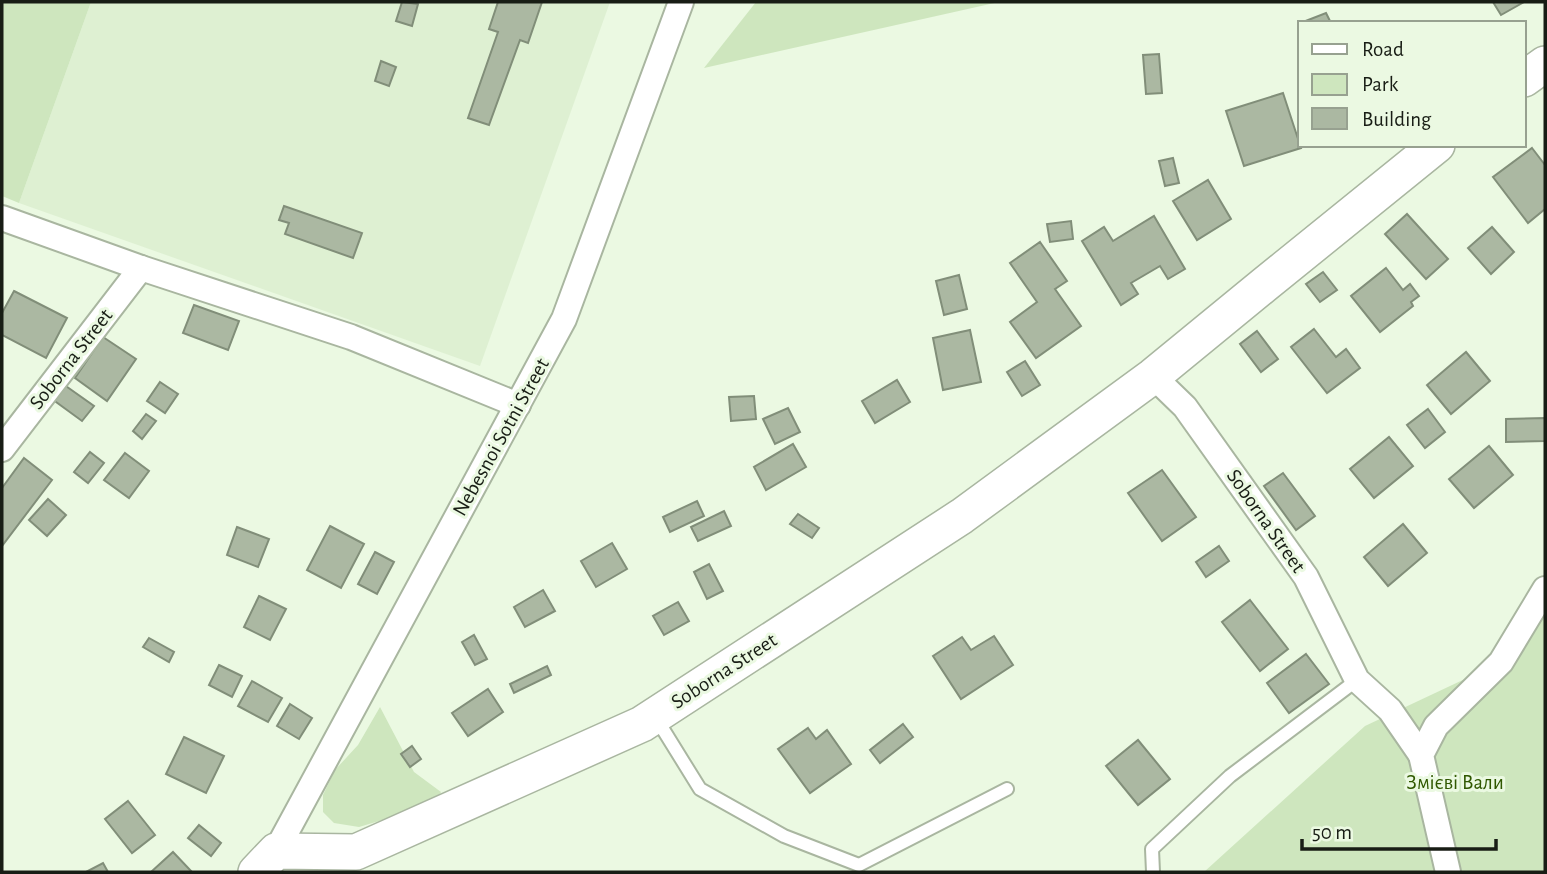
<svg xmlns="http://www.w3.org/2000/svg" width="1547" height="874" viewBox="0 0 1547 874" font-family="'Alegreya Sans',sans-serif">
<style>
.built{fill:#def0d2}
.green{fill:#cee6be}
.building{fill:#abb8a2;stroke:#818e79;stroke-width:2}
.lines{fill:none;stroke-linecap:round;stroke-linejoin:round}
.lane-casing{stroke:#a9b6a0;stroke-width:16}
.street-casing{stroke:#a9b6a0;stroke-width:28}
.secondary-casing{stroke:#a9b6a0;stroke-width:38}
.lane{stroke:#fff;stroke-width:12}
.street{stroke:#fff;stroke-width:24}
.secondary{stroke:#fff;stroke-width:35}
.labels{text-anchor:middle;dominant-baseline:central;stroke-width:6;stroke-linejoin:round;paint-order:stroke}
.street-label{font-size:21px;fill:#181d15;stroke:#ebf9e2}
.park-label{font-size:21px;fill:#305800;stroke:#ebf9e2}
</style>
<rect width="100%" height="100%" fill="#ebf9e2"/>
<polygon class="built" points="91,2 610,2 480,366 19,203"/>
<g class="green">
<polygon points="2,2 91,2 19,203 2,196"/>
<polygon points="756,2 999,2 704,68"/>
<polygon points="1545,603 1545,872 1204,872 1365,726 1501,662"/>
<polygon points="380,707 414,772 441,792 433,805 359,827 334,823 323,812 323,795 335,770 358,745"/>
</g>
<g class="building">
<polygon points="402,2 418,4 412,26 396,21"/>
<polygon points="498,2 542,2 528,43 520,40 489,125 468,118 498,32 489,29"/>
<polygon points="1493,2 1524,2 1501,15"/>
<polygon points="1326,13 1331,23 1303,23 1303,22"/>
<polygon points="1159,54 1162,93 1146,94 1143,55"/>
<polygon points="381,61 396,67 389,86 375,81"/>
<polygon points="1283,93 1301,148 1244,166 1226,111"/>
<polygon points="1532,148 1545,165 1545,209 1528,223 1493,177"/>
<polygon points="1173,158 1179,183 1165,186 1159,161"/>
<polygon points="1208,180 1231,219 1197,240 1173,201"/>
<polygon points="284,206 362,233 353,258 285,234 289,223 279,220"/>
<polygon points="1407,214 1448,259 1426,279 1385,234"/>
<polygon points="1154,216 1185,269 1168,279 1160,266 1131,283 1138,294 1121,305 1082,241 1104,227 1113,241"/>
<polygon points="1071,221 1073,239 1050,242 1047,224"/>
<polygon points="1492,227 1514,252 1491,274 1468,248"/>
<polygon points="1040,242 1067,281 1055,289 1081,326 1036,358 1010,322 1037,302 1010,263"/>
<polygon points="1386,268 1403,290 1410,284 1419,296 1411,302 1413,306 1380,332 1351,296"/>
<polygon points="1323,272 1337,290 1320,302 1306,284"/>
<polygon points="959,275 967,309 944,315 936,281"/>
<polygon points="14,291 67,318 46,358 2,335 2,313"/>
<polygon points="194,305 239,321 228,350 183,333"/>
<polygon points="1314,329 1336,357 1346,349 1360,368 1327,393 1291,347"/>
<polygon points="970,330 981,382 943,390 933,338"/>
<polygon points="1257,331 1278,359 1261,372 1240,344"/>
<polygon points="103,337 136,359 107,401 75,378"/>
<polygon points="1466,352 1490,381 1451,414 1427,385"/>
<polygon points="1025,361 1040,385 1022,396 1007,372"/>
<polygon points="897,380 910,402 875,423 862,401"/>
<polygon points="160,382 178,394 165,413 147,401"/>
<polygon points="63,384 94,406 82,421 52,399"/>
<polygon points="754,396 756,419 731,421 729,397"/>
<polygon points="788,408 800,432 775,444 763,419"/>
<polygon points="1428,409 1445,432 1425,448 1407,425"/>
<polygon points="146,414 156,421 142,439 133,431"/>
<polygon points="1545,418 1545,441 1506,442 1506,419"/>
<polygon points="1389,437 1413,466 1374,498 1350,469"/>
<polygon points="793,444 806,467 766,490 754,467"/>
<polygon points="1489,446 1513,475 1474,508 1449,479"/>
<polygon points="90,452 104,463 88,483 74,472"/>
<polygon points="125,453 149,471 129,498 104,480"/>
<polygon points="24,458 52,480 2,546 2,488"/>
<polygon points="1162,470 1196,517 1162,541 1128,493"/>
<polygon points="1283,473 1315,516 1296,530 1264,486"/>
<polygon points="48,499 66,515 47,536 29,520"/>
<polygon points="697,501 704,516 670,532 663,517"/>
<polygon points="724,511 731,526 698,541 691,527"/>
<polygon points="798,514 819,528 812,538 790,524"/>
<polygon points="1403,524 1427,553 1388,586 1364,557"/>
<polygon points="330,526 364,544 341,588 307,570"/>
<polygon points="237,527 269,539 258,567 227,555"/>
<polygon points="612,543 627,569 596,587 581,561"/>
<polygon points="1219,546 1229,561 1206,577 1196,562"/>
<polygon points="375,552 394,562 377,594 358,584"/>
<polygon points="709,564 723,591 707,599 694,572"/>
<polygon points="543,590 555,611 525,627 514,607"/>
<polygon points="259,596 286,609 270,640 244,627"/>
<polygon points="1250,600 1288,649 1260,671 1222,622"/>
<polygon points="678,602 689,621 664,635 653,616"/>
<polygon points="474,635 487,659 475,665 462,642"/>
<polygon points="994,636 1013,665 961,699 933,656 962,637 971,650"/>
<polygon points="149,638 174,652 169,662 143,647"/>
<polygon points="1306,654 1329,684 1289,713 1267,683"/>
<polygon points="219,665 242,676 232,697 209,685"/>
<polygon points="547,666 551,675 514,693 510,684"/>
<polygon points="252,681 282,698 268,722 238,706"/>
<polygon points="488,689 503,712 468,736 452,713"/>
<polygon points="290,704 312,718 299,739 277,726"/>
<polygon points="903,724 913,737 880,763 870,750"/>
<polygon points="808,728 816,739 827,730 851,764 810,793 778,749"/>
<polygon points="184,737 224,756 206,793 166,774"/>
<polygon points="1138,740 1170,779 1138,805 1106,766"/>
<polygon points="412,746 421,759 410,767 401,754"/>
<polygon points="128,801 155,835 132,853 105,819"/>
<polygon points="199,825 221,843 211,856 188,838"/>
<polygon points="173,852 192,872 151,872"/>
<polygon points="103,863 108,872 86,872"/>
</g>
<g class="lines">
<defs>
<g id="lane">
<polyline points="656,718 700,789 784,836 859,865 1007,789"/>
<polyline points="1153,872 1152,849 1230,776 1357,680"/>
</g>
<g id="street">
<polyline points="2,218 141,268 351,337 518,405"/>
<polyline points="1153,376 1185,407 1306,577 1357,680 1390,710 1421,755"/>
<polyline points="2,449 141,268"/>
<polyline points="276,851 564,319 681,2"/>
<polyline points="1448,872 1421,755 1436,726 1501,662 1545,589"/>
</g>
<g id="secondary">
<polyline points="1524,79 1545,64"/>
<polyline points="256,872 276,851 356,852 642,724 962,516 1153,376 1264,285 1437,145"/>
</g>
</defs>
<use href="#lane" class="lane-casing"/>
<use href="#street" class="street-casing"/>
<use href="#secondary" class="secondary-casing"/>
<use href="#lane" class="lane"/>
<use href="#street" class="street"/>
<use href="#secondary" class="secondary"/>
</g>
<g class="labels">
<g class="street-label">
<text transform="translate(71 359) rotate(-52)">Soborna Street</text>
<text transform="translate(501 437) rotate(-61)">Nebesnoi Sotni Street</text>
<text transform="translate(1266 521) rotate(55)">Soborna Street</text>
<text transform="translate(724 671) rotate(-33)">Soborna Street</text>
</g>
<g class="park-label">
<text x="1455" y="782">Змієві Вали</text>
</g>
</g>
<rect width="1547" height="874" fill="none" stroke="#181d15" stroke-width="7"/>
<rect x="1298" y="21" width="228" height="126" fill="#ebf9e2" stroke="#97a190" stroke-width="2"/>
<rect x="1312" y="44" width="35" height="10" fill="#ffffff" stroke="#97a190" stroke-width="2"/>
<text x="1362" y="56" font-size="21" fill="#181d15">Road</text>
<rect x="1312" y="74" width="35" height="21" fill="#cee6be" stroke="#97a190" stroke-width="2"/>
<text x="1362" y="91" font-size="21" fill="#181d15">Park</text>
<rect x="1312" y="108" width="35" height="21" fill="#abb8a2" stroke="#97a190" stroke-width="2"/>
<text x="1362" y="126" font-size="21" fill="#181d15">Building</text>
<path d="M1302 839v10h194v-10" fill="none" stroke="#181d15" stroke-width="3.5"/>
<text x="1312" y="839" font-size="21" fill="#181d15" stroke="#ebf9e2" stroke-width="5" paint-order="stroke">50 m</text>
</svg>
